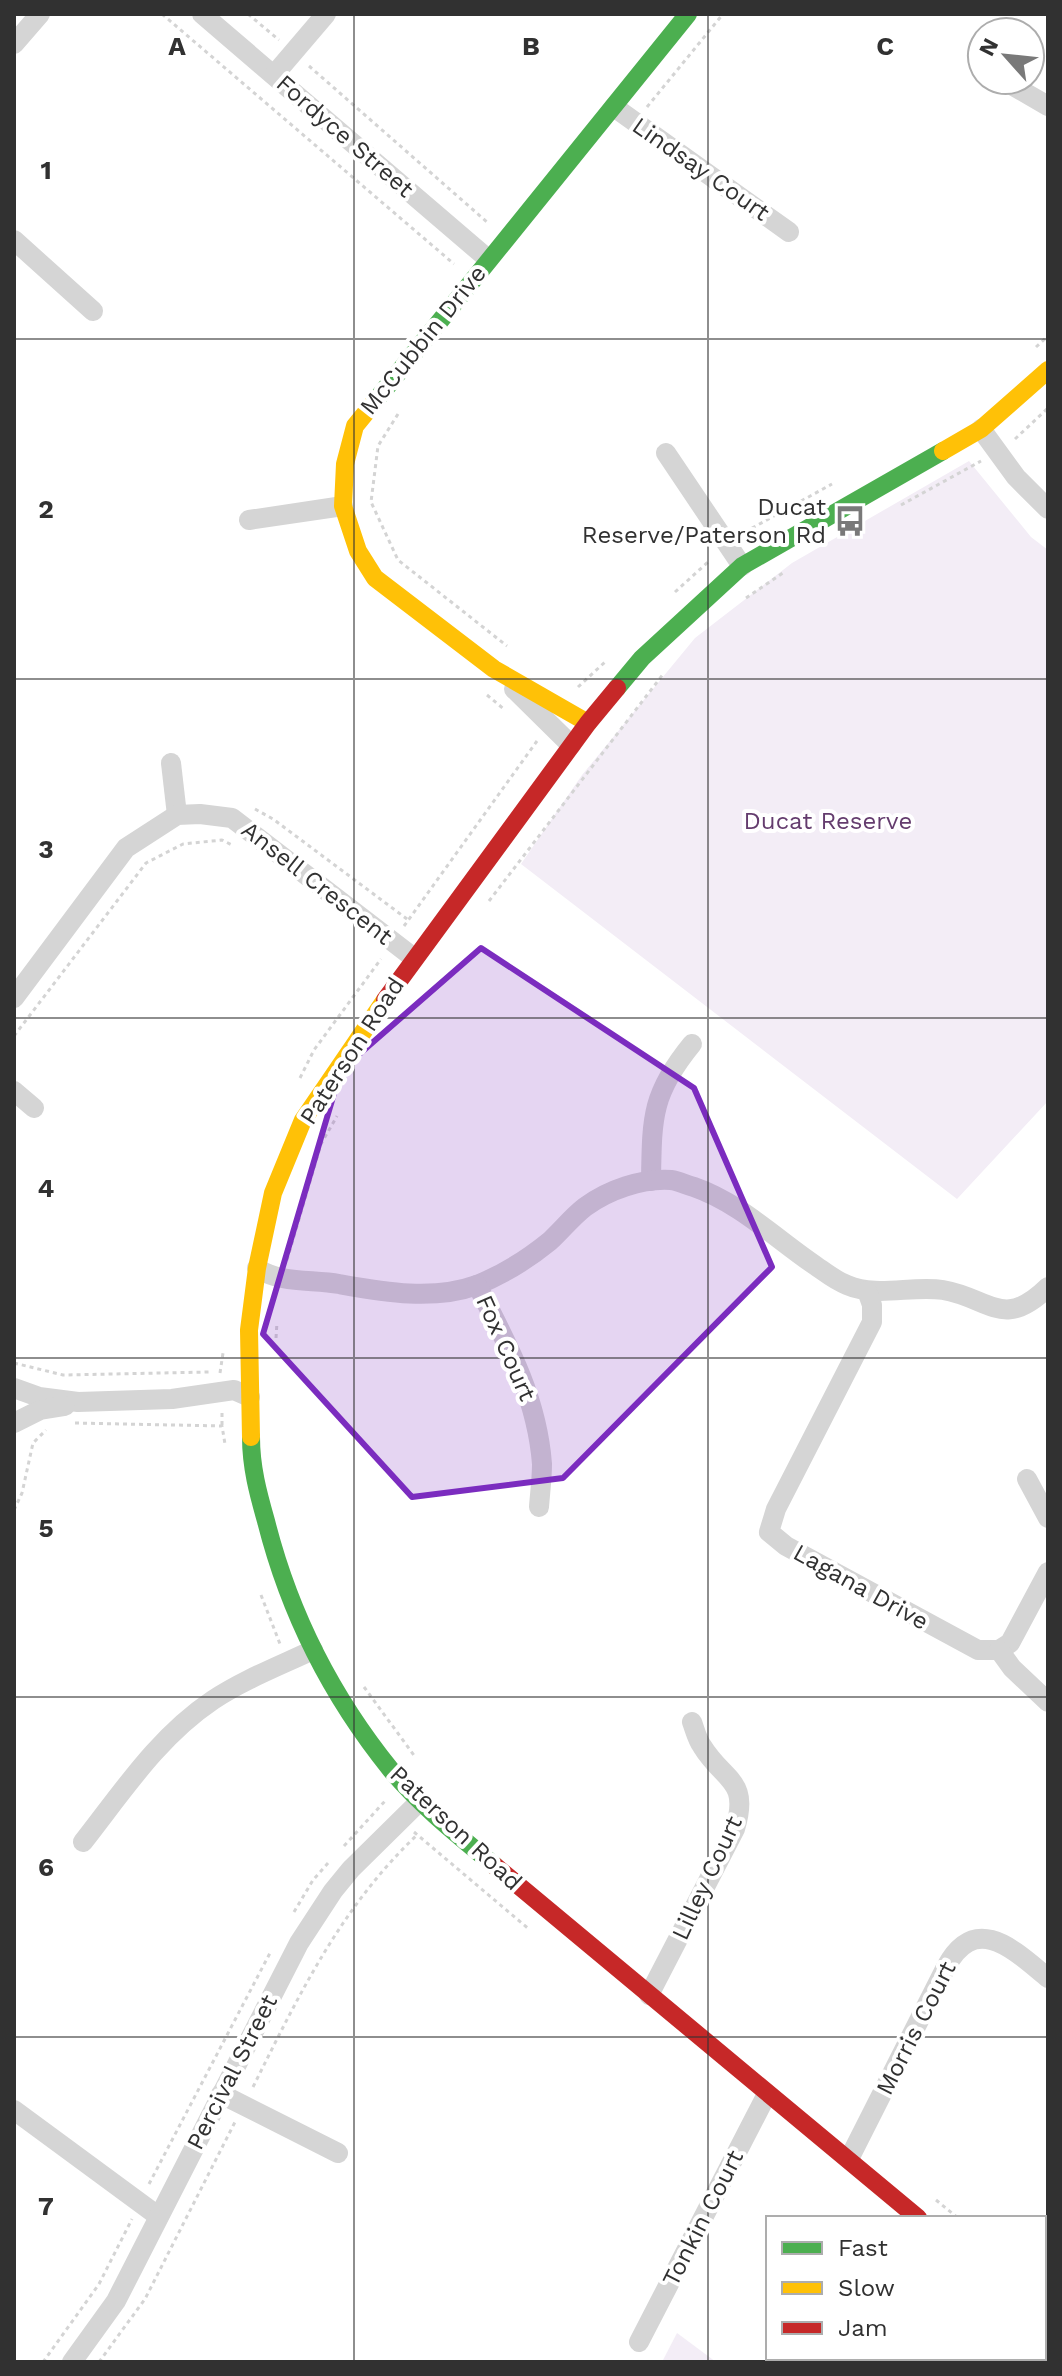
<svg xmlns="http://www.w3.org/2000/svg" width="1062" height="2376" viewBox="0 0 1062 2376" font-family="'Work Sans',sans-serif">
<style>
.green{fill:#f3edf6}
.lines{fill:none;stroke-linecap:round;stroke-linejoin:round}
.path{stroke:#d4d4d4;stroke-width:3;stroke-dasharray:4 4;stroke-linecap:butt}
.street{stroke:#d5d5d5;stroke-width:20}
.fast{stroke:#4caf50;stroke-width:18}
.slow{stroke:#ffc107;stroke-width:18}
.jam{stroke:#c62828;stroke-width:18}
.marked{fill:#7b2cbf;fill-opacity:0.2;stroke:#7b2cbf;stroke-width:6;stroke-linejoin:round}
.grid{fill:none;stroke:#313131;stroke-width:2;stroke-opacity:0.55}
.labels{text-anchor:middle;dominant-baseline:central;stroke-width:8;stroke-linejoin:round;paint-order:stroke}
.street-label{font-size:24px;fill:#313131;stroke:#fff}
.poi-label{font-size:24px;fill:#313131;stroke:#fff;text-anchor:end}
.park-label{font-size:24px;fill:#643c6e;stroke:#fff}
.grid-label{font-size:26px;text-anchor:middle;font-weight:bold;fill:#313131;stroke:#fff;stroke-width:8;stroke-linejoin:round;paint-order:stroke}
</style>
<rect width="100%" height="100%" fill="#fff"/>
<g class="green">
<polygon points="969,461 1031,537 1048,550 1048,1101 957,1199 521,864 582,775 695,638 792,563"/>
<polygon points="677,2333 716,2362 662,2362"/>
</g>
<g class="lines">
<g class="path">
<polyline points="162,14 454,264"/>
<polyline points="248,14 279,40"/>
<polyline points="309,66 487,222"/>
<polyline points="647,107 723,14"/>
<polyline points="1036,347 1048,336"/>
<polyline points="398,414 378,446 371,502 398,560 507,646"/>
<polyline points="1015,439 1048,408"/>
<polyline points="901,505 981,461"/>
<polyline points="745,532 832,484"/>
<polyline points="675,592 708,562"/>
<polyline points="746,598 783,573"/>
<polyline points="578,687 605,662"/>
<polyline points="487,695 505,710"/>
<polyline points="255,809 273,819 407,919"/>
<polyline points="489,901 664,673"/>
<polyline points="404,926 537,741"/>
<polyline points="14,1036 146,863 183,844 222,840 234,846"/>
<polyline points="300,1078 314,1050 381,959"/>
<polyline points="287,1260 321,1144 337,1116"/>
<polyline points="276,1338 277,1322"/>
<polyline points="14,1363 63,1375 209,1372"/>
<polyline points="220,1373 223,1353"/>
<polyline points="222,1413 222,1426"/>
<polyline points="75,1423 222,1426 225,1444"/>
<polyline points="14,1510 22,1493 33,1443 46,1430"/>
<polyline points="261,1595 280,1644"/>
<polyline points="364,1687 416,1758"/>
<polyline points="414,1832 530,1930"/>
<polyline points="344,1846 385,1801"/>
<polyline points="294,1912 313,1880 328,1863"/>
<path d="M253,2087C300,1993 341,1907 418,1834"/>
<polyline points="149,2184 270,1953"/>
<polyline points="936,2200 958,2218"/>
<polyline points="1044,2289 1048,2293"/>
<polyline points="1044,2350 1048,2353"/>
<polyline points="43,2362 99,2284 132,2219"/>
<polyline points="99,2362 145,2299 235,2122"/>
</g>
<g class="street">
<polyline points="202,14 488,259"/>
<polyline points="14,44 40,14"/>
<polyline points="274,75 326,14"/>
<polyline points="1003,80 1048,106"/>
<polyline points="614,107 789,232"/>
<polyline points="14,240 93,311"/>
<polyline points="981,429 1016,477 1048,509"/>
<polyline points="666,453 742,566"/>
<polyline points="249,520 343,506"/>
<polyline points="514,689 571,745"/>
<polyline points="171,763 177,815"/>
<polyline points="14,998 126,848 177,815 200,814 232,818 414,958"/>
<polyline points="14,1091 34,1108"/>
<path d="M651,1181C652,1118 651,1094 692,1044"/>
<path d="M257,1268C281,1284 312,1279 339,1284C384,1292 433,1301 477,1285C504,1274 528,1259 550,1241C562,1230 572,1217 585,1207C608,1190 642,1178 671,1180C679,1181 686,1185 694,1187C740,1203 776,1239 816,1266C826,1273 836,1281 847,1285C877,1298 912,1285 943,1290C990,1298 1003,1331 1048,1287"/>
<path d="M477,1285C507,1343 537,1397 542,1464C542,1478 540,1493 539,1507"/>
<polyline points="867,1291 872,1305 872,1322 776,1509 769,1532 786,1546 978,1650 999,1650 1010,1643 1048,1572"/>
<polyline points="14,1388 39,1397 78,1402 172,1399 234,1390 250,1397"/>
<polyline points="14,1423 40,1410 65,1406"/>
<polyline points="1027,1479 1048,1518"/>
<polyline points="999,1650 1012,1668 1048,1702"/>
<path d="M83,1842C123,1791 158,1737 213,1700C243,1680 279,1666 313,1650"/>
<path d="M649,1995L735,1829C750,1779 724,1782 702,1746C697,1739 695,1730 692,1722"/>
<polyline points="221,2094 338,2153"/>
<polyline points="14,2110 158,2216"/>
<path d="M849,2159L946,1967C976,1911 1015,1951 1048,1978"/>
<polyline points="1044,2323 1048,2326"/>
<polyline points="639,2342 767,2094"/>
<polyline points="72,2362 116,2301 299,1943 333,1891 351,1869 420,1801"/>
<polyline points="914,2362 916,2358"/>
</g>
<g class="fast">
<polyline points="377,399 688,14"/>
<polyline points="617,688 642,658 742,566 943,451"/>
<path d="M251,1437C251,1467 258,1493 266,1521C289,1612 332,1697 391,1770C421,1806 459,1836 495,1866"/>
</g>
<g class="slow">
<polyline points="377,399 355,426 345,464 343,506 358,551 375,578 494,669 588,723"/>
<polyline points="943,451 981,429 1048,370"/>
<polyline points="251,1437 249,1330 257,1268 273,1193 303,1120 385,1000"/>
</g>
<g class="jam">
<polyline points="385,1000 588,723 617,688"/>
<polyline points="495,1866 918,2218"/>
</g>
</g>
<path class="marked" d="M481,948L694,1088L772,1267L563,1478L412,1497L263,1334L341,1070Z"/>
<path class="grid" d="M354,14V2362M708,14V2362M14,339H1048M14,679H1048M14,1018H1048M14,1358H1048M14,1697H1048M14,2037H1048"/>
<defs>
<symbol id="bus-bare" viewBox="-9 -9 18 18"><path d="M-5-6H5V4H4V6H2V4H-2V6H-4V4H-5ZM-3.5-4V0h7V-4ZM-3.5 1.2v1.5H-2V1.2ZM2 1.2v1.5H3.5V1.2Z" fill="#797979" stroke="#fff" stroke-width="2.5" paint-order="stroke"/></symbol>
</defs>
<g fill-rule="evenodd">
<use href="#bus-bare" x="828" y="499" width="44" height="44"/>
</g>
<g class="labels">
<g class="street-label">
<text transform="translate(345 136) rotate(41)">Fordyce Street</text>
<text transform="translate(701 169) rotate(35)">Lindsay Court</text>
<text transform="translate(423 340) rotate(-51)">McCubbin Drive</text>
<text transform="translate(317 883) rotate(38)">Ansell Crescent</text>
<text transform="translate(352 1051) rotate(-57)">Paterson Road</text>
<text transform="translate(506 1348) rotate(66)">Fox Court</text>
<text transform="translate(861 1587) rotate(29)">Lagana Drive</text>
<text transform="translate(456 1828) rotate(43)">Paterson Road</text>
<text transform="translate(707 1878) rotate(-65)">Lilley Court</text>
<text transform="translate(916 2028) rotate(-63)">Morris Court</text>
<text transform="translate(232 2072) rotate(-63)">Percival Street</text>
<text transform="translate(703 2218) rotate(-63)">Tonkin Court</text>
</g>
<g class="poi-label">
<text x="826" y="507">Ducat<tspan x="826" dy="28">Reserve/Paterson Rd</tspan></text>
</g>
<g class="park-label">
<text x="828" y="821">Ducat Reserve</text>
</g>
</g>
<g class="grid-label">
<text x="177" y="55">A</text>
<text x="531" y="55">B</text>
<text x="885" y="55">C</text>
<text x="46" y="179">1</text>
<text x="46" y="518">2</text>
<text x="46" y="858">3</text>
<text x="46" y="1197">4</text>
<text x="46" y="1537">5</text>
<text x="46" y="1876">6</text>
<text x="46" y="2215">7</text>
</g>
<rect width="1062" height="2376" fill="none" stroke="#313131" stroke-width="32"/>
<rect x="766" y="2216" width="280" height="144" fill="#ffffff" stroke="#adadad" stroke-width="2"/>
<rect x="782" y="2242" width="40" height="12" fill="#4caf50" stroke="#adadad" stroke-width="2"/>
<text x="838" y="2256" font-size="24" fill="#313131">Fast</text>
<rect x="782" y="2282" width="40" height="12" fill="#ffc107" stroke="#adadad" stroke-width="2"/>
<text x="838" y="2296" font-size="24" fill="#313131">Slow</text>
<rect x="782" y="2322" width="40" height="12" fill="#c62828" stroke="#adadad" stroke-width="2"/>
<text x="838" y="2336" font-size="24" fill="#313131">Jam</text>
<g transform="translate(1006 56) rotate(297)"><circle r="38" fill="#ffffff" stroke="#adadad" stroke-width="2"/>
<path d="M0-6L14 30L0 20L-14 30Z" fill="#797979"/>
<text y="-12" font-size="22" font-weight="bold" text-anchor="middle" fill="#313131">N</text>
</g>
</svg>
